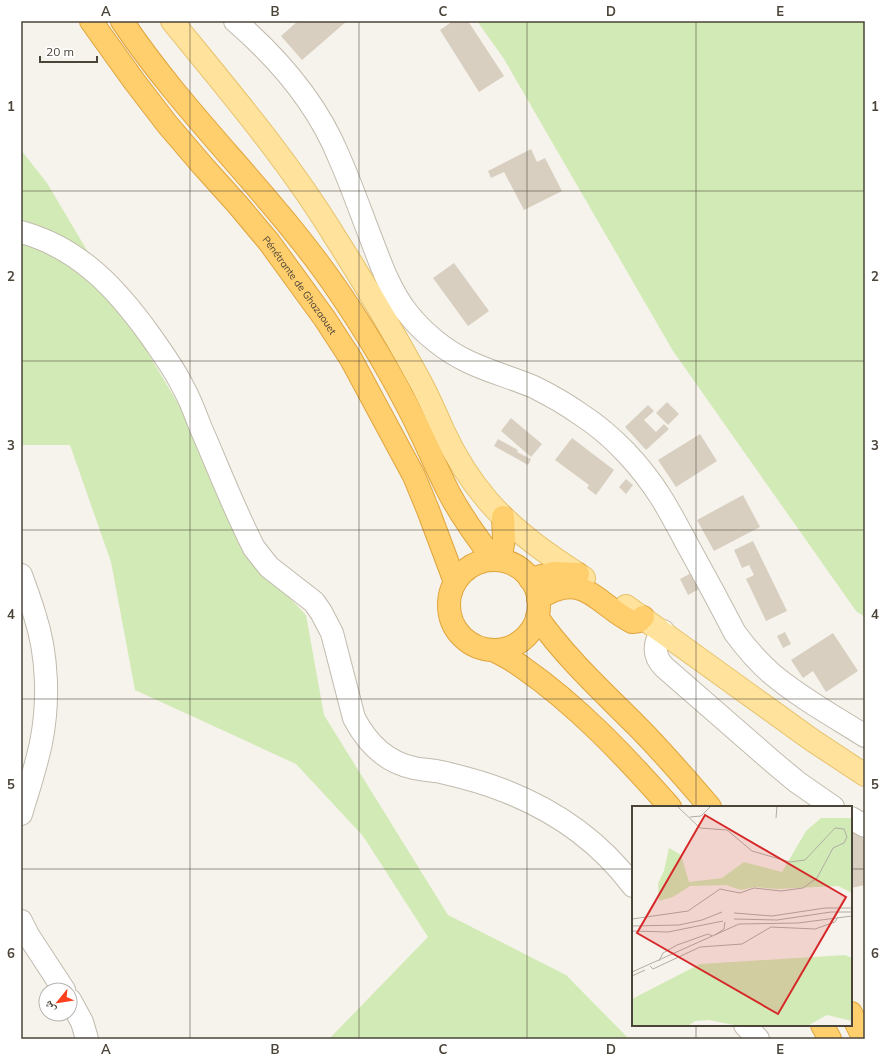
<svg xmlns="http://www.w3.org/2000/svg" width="886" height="1060" viewBox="0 0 886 1060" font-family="Mulish,'Noto Naskh Arabic',sans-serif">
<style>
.green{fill:#d2eab5}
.building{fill:#d8cfc1}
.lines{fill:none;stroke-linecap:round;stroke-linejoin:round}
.minor-casing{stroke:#c2bbae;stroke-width:24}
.major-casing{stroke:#e6c16a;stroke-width:24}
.highway-casing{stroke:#e0a43c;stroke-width:24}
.minor{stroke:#fff;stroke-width:22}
.major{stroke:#ffe39c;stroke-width:22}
.highway{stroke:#ffcf6e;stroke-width:22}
.grid{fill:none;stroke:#4b4439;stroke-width:1;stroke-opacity:0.55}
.labels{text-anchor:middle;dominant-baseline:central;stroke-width:3;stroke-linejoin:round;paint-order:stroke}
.street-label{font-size:10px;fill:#4b4439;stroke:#fff}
.inset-road{fill:none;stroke:#b2ada4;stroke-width:1}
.view{fill:#d62828;fill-opacity:0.15;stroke:#d62828;stroke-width:2}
.inset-edge{fill:none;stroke:#4b4439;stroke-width:2}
.neatline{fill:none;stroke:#4b4439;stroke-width:1.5}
.grid-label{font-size:13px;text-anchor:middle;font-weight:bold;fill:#4b4439}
</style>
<rect width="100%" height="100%" fill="#f6f3ec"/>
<g class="green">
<polygon points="477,21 865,21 865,617 856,611 673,351 504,59"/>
<polygon points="21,150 47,183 186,417 245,552 306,615 324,715 448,915 566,975 629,1039 329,1039 428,937 363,836 296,764 135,690 111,562 70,445 21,445"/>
</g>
<g class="building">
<polygon points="298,21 347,21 302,60 281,36"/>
<polygon points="453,21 468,21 504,76 479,92 440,30"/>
<polygon points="531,149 537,162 545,158 562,191 524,210 504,172 491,178 488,171"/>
<polygon points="454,263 489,311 468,326 433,278"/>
<polygon points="667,402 679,414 668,425 656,413"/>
<polygon points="648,405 654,411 644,420 656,432 664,424 669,429 646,450 625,427"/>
<polygon points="511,418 542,444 531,457 501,431"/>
<polygon points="700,434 717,461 676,487 658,460"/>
<polygon points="572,438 614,470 596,495 587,488 589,485 555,460"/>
<polygon points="498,439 518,450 517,452 531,459 528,465 494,446"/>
<polygon points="626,479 633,485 626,494 619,487"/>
<polygon points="743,495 760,527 714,551 697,520"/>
<polygon points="753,541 787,611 766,621 746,579 754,575 749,565 742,568 734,550"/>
<polygon points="693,572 701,588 688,595 680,579"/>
<polygon points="785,632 791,644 783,648 777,636"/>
<polygon points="833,633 858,671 826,692 813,671 803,678 791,660"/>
<polygon points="855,828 865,842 865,885 851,888 851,831"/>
</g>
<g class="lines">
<defs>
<g id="minor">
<path d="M235,21C279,59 317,103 339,157C351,184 361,213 372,241C381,265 390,290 406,311C422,332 445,351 469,362C490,372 513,378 534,387C550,395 566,404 580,414C613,435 642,467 662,499C673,517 682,535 692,553C707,580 721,606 735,633C746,648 758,662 772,674C799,697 835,717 865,736"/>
<path d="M21,232C80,248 118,290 152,338C163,354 175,370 183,387C190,399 195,413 200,426C218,467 234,509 254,548L269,567L314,602L321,612L332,633L354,718C367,743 385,762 414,768C423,770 432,770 441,772C463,777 485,783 505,791C556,811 600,842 633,886"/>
<path d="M21,575C26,589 31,602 35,616C48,656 49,703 41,743C36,767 28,791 21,814"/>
<path d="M663,631C653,643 653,656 664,667L773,762L797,782L833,807"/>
<polyline points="851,818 865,826"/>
<polyline points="21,921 28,935 64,990"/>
<polyline points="70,1000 82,1022 87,1039"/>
<polyline points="745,1025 758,1039"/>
</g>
<g id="major">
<path d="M172,21C229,91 288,160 335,237C365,284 394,333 421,383C429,398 436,414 443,430C455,456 470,480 488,501C516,533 550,556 584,578"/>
<polyline points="626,606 812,740 865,775"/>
</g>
<g id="highway">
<path id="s1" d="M91,21L134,81L167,124L202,165L238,205L269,242L325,319L351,359L414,476L428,510L455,582"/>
<path d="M122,21C186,117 274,196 339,292C366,332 391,373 413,417C425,441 436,467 448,491C461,516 477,538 494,560"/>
<polyline points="500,560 504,539 503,517"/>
<circle cx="494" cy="605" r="45"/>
<polyline points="530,579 554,573 578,574"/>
<path d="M538,599C584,569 596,604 632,622L639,621L643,617"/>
<path d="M537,617C566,658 601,690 636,725C662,751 686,779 710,807"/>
<path d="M493,650C503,655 513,660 522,667C578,706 625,756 670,807"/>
<polyline points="851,1013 864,1039"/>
<polyline points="822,1025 830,1039"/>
</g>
</defs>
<use href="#minor" class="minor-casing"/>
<use href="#major" class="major-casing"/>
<use href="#highway" class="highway-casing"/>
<use href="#minor" class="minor"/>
<use href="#major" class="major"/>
<use href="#highway" class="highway"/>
</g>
<path class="grid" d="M190,21V1039M359,21V1039M527,21V1039M696,21V807M21,191H865M21,361H865M21,530H865M21,699H865M21,869H633M851,869H865M696,1025V1039"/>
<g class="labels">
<g class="street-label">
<text stroke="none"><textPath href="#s1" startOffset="337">Pénétrante de Ghazaouet</textPath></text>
</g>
</g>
<g transform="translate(632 806)">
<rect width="220" height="220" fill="#f6f3ec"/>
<path d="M189,12H220V87L206,80L145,83L122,81L109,84L94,79L58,80L41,91L27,95L26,77L32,65L37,42L49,49L57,76L90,72L112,56L150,66L174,25ZM213,149L220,152V215L195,209L175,220H107L77,214L63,215L56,220H0V193L68,158Z" fill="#d2eab5"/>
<path class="inset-road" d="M58,11L69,10L79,0M144,12L145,0M102,107L140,110L193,102H220M0,113L56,105L88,83L108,87L122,82L149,85L171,82L185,72L201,42L212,37L215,31L212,23L203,22L173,54L158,56L120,45L95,24L68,22L45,0M102,113L145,114L199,106H220M0,120L47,119L70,114L90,106M0,125L36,126L91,115M83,129L92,123L93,116M27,155L31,147L45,139L76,128L80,130M18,160L21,163L68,141L110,138L139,121L183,123L203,116L206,111M0,166L107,118L166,117L220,110M0,170L13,164"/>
<path class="view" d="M73,9L214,91L146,208L5,127Z"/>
<rect width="220" height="220" class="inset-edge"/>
</g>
<rect width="886" height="1060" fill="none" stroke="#ffffff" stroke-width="44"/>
<g transform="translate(58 1002) rotate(240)"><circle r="19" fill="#ffffff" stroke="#b7b4b0"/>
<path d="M0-3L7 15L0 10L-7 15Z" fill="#fc3f1d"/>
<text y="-6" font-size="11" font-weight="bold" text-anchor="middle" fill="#4b4439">ش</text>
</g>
<path d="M40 56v6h57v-6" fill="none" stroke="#4b4439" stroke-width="2"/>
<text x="46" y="56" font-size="12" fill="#4b4439" stroke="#ffffff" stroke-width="3" paint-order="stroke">20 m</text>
<rect x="22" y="22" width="842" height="1016" class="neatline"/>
<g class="grid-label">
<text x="106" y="16">A</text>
<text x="275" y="16">B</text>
<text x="443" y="16">C</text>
<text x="611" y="16">D</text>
<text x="780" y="16">E</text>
<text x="11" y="111">1</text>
<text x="875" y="111">1</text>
<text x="11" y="281">2</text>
<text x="875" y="281">2</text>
<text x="11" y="450">3</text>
<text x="875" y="450">3</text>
<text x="11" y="619">4</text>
<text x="875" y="619">4</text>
<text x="11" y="789">5</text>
<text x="875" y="789">5</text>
<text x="11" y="958">6</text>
<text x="875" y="958">6</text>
<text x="106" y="1054">A</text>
<text x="275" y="1054">B</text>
<text x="443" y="1054">C</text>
<text x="611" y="1054">D</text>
<text x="780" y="1054">E</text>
</g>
</svg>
